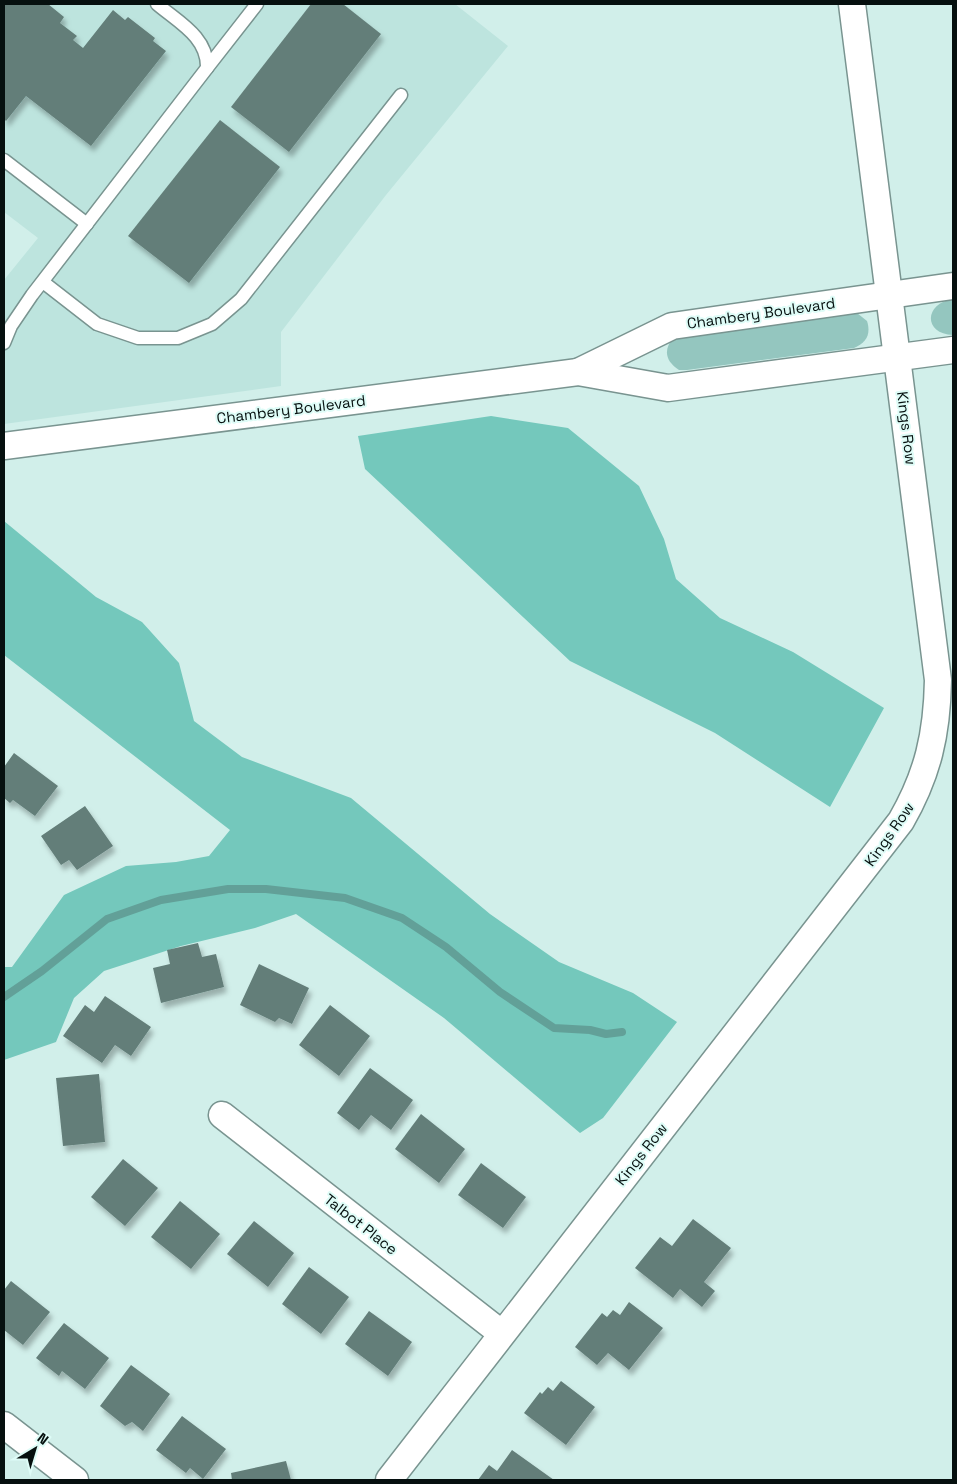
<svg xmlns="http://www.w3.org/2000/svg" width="957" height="1484" viewBox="0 0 957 1484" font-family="'Space Grotesk',sans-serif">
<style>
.built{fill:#bde4de}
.green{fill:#94c6bf}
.forest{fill:#74c8bc}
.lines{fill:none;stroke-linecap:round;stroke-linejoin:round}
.stream{stroke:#62a098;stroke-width:8}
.building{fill:#637e79;filter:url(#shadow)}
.lane-casing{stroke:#799490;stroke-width:15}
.street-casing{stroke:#799490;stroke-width:29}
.lane{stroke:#fff;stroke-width:12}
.street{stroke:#fff;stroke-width:26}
.labels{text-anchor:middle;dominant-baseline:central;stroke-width:4;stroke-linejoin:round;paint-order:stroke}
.street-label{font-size:15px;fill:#06100f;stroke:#defcf7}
</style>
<defs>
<filter id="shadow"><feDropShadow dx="3" dy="5.5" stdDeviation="2.5" flood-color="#0004"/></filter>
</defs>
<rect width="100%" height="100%" fill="#d1efea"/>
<polygon class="built" points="4,4 455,4 508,46 386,195 281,332 281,386 4,424 4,280 38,238 4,212"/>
<g class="green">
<path d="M953,299V335C923,334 924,303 953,299Z"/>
<path d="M857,313L867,321C871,334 867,342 854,348L687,370H679C665,361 663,349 674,337Z"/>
</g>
<g class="forest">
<polygon points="491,416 568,428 639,486 664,539 676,579 720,618 793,652 884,708 830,807 715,733 570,661 365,469 358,436"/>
<polygon points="4,521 96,597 142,622 179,663 194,721 242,757 351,798 490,914 559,962 633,993 677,1022 603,1118 580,1133 444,1018 296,914 255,928 181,946 104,971 74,998 56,1042 4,1060 4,967 12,967 64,895 126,866 176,862 209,856 230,830 4,655"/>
</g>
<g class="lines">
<polyline class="stream" points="4,997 42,971 107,919 161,900 228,889 266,889 345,898 402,918 446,947 500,992 554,1028 590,1030 606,1034 622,1032"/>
</g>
<g class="building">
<polygon points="4,4 48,4 64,17 60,23 77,36 73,40 83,48 113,10 125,20 128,17 155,38 153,41 166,51 91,146 26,96 6,121 4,119"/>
<polygon points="311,4 343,4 381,34 289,152 231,107"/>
<polygon points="220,120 280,167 189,283 128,236"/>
<polygon points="14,753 58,786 35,816 13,800 10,803 4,798 4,767"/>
<polygon points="85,806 113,846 77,870 69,860 61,865 41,836"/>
<polygon points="198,943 202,957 216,954 224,987 161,1003 153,968 170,964 167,950"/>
<polygon points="259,964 309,988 292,1024 279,1018 275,1022 240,1005"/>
<polygon points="105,996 151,1027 131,1056 115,1045 102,1063 63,1036 85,1005 94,1012"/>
<polygon points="330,1005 370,1036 339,1076 299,1045"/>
<polygon points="370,1068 413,1100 391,1130 371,1115 359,1130 337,1113"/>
<polygon points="99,1074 105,1142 63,1146 56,1078"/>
<polygon points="421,1114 465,1149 439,1183 395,1149"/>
<polygon points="123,1159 158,1188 125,1226 91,1197"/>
<polygon points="481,1163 526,1197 503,1228 458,1195"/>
<polygon points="180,1201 220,1234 191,1269 151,1237"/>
<polygon points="693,1219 731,1248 704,1282 715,1291 702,1307 680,1289 673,1298 635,1268 660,1237 672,1246"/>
<polygon points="254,1221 294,1253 268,1287 227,1254"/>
<polygon points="309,1267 349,1297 321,1334 282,1304"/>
<polygon points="11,1281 50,1312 23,1345 4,1330 4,1290"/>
<polygon points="629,1302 663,1328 629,1370 608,1353 597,1365 575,1347 602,1313 607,1317 613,1310 620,1315"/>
<polygon points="369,1311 412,1342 388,1376 345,1344"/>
<polygon points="64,1323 109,1358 85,1389 62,1371 59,1376 36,1358"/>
<polygon points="131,1365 170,1394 143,1431 132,1422 125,1426 100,1406"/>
<polygon points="561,1381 595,1407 566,1445 524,1413 540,1392 542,1394 548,1387 553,1391"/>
<polygon points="182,1416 226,1449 203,1479 190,1468 186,1473 156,1450"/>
<polygon points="512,1450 554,1480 478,1480 489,1465 497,1471"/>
<polygon points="286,1461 291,1480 232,1480 231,1473"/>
</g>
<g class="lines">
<defs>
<g id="lane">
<polyline points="207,68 257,4"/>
<polyline points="4,160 87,224"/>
<polyline points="43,282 97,324 138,338 178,338 212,324 241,299 401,95"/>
<path d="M4,343L11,326L32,295L207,68C208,37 178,22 157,4"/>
</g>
<g id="street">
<polyline points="578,372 672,326 953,286"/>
<polyline points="4,446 578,372 668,388 953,350"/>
<polyline points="222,1115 501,1333"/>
<polyline points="4,1425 75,1480"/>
<path d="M389,1480L901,821C928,774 937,734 938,680L852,4"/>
</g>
</defs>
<use href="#lane" class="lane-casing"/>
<use href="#street" class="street-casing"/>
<use href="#lane" class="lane"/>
<use href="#street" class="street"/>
</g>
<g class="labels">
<g class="street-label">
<text transform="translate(761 313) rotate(-8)">Chambery Boulevard</text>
<text transform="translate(291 409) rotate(-7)">Chambery Boulevard</text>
<text transform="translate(907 428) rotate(83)">Kings Row</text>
<text transform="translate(889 834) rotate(-55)">Kings Row</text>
<text transform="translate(641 1154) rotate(-52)">Kings Row</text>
<text transform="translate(361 1224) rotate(38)">Talbot Place</text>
</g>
</g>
<rect width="957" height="1484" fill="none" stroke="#06100f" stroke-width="10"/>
<g transform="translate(35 1449) rotate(38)" stroke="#defcf7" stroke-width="4" paint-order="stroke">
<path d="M0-4L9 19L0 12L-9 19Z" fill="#06100f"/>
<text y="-8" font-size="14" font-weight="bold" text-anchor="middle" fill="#06100f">N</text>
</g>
</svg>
